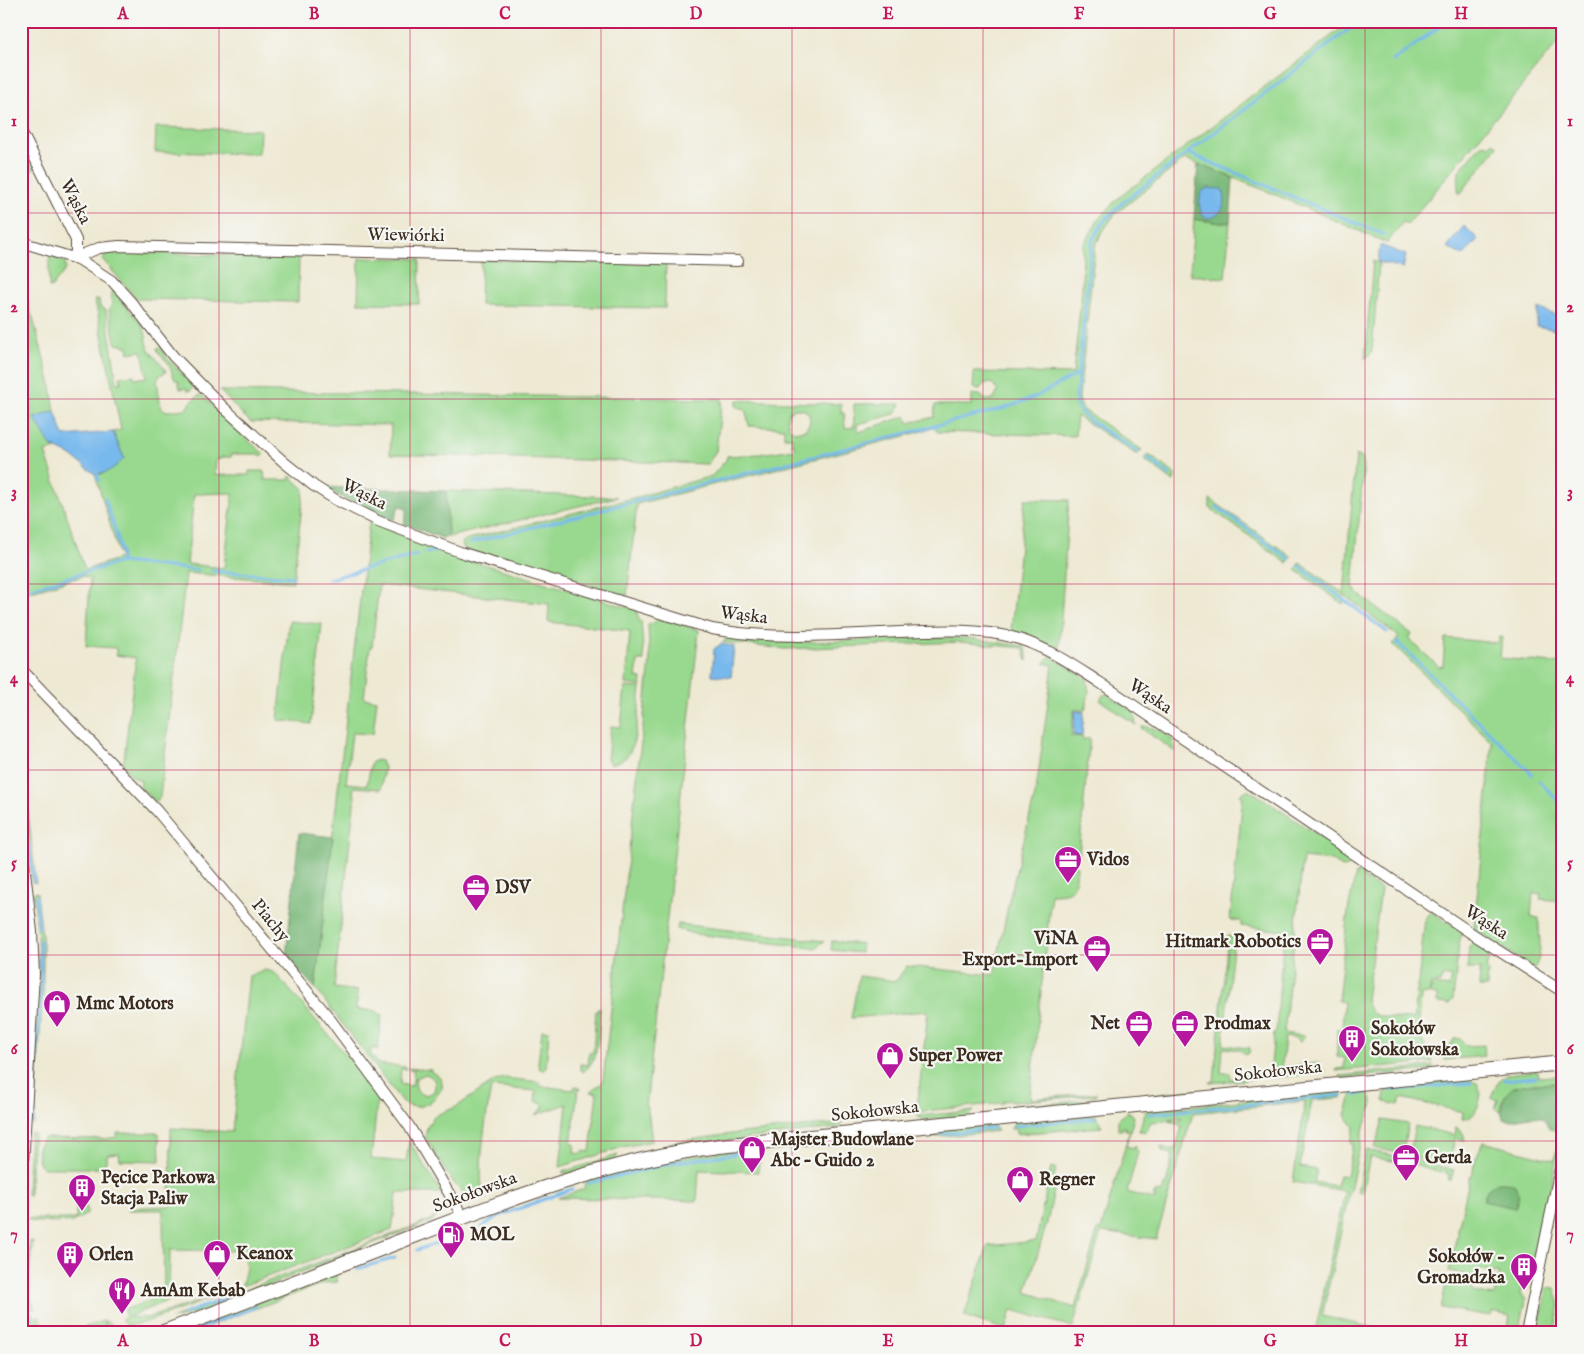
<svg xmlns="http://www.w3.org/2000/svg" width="1584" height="1354" viewBox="0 0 1584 1354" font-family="'IM FELL English',serif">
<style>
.green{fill:#99d98f;stroke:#6a8256;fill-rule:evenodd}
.forest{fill:#7ab97a;stroke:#5a724c;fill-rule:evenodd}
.water{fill:#78b9ed;stroke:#5a7286}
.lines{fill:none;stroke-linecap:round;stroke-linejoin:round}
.stream{stroke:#78b9ed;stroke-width:3}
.minor-casing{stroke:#564739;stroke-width:12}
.tertiary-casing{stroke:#564739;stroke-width:16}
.minor{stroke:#fff;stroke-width:10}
.tertiary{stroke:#fff;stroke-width:14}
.grid{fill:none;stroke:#c2185b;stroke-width:1;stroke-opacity:0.55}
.labels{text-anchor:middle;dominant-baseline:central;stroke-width:4.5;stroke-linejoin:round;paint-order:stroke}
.street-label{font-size:18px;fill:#3b2a1e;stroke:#f6f6f2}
.poi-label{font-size:18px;font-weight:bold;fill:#3b2a1e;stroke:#f6f6f2;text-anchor:start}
.neatline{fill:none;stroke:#c2185b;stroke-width:2}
.grid-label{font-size:16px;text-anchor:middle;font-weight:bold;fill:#c2185b}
</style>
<rect width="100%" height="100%" fill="#f6f6f2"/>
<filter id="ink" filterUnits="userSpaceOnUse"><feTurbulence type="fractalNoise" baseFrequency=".02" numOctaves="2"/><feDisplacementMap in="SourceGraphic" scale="10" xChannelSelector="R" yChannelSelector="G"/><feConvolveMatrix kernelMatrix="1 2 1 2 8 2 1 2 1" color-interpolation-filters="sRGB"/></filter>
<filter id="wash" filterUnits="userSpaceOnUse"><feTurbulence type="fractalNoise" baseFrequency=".0096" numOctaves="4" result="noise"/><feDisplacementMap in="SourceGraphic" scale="20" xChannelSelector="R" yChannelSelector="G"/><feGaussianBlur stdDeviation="1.12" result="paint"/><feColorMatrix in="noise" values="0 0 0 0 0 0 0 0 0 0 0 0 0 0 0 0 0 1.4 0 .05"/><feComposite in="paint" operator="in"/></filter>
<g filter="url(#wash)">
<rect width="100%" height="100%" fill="#eee9d3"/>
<g class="green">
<path d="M1351,21H1563V36L1407,225L1403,222L1387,243L1269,192L1185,159L1115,214L1103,231L1095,246L1079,398L1081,406L1085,411L1142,450L1137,455L1077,416L1075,436L938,432L933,428L905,436L637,504L627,596L467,550L463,547L462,543L465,540L637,497L712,476L726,460L727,456L760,454L795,449L794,444L792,445V437H784V428L749,426L746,411L736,406L737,400L841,404V413H844L845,428L854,427V404H901L895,414L858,424L857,426L859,432L906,416L908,423L934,417L935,405H972V394L980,395L986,400L994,399L998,391L993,384C987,382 983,383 980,389L973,388L974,372L1073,374L1082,290L1083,246L1098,220L1117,199ZM795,409H803L809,414L810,422L806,429L796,432L789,428L787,419L789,412Z"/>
<polygon points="156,127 260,130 259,154 155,152"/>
<polygon points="1493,142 1498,146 1460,194 1458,192 1459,171 1481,145 1485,144 1489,146"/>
<polygon points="24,147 37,168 21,174 21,148"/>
<polygon points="1194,219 1221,223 1230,222 1225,278 1190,275"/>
<polygon points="106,252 299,257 298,302 137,299 103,260"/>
<polygon points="52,256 65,262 66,269 51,288 49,288 49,259"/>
<polygon points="359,258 420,259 419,304 358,303"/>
<polygon points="481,260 666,264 665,308 480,305"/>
<polygon points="1373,261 1379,263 1372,352 1365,359"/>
<path d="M21,272L30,312L32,315L50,381L55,411L34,418L57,449L45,452L85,570L120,558L95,474H102L124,458L113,432L121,430L95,300L99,299L100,307L106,310L117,383H121L120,377L134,375L135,379L147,377L142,351L129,353L128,346H124L123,344L117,345L115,342L109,310L112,304L111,292L113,291L144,327L149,351H151C155,360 163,363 166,372L160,375L157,381L161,408L167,411L186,409L191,402L199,395L202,396L226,418L227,422L264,454L262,456L259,454H231V457H221V459L216,460L215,475H249V471H264L265,480H289L290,476L304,489L293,582L186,573L160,797L156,802L140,787L141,781L132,776L123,767L136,658L116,655V648L86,646L90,579L83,576L21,594V391L24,386L21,384ZM233,493L224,568L187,564L194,494Z"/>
<polygon points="160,347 167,358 193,386 192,390 187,391 186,388 180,389 178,380 175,380 168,363 158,352 157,348"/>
<polygon points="220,391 722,399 716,451 708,464 390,454 391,425 250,422"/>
<polygon points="1148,454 1175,474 1174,482 1144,460"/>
<path d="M1356,455L1362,458L1364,465L1353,586L1357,593L1412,634L1409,639L1439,667L1443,666L1445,638L1498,643L1499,637H1502L1500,658L1563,664V901L1540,899L1541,894L1533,893L1531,917L1539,918C1538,935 1544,954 1534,969L1474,929L1492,742L1393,644L1399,637L1344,595L1343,604L1296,570L1300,563L1344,594Z"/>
<polygon points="446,491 617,497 448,537"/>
<polygon points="1025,499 1069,500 1059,648 1031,637 1011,631"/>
<polygon points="1210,499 1292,557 1287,563 1210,508"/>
<path d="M369,522L473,561L636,610L639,620L641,621L644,661H638L636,678L642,679L641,686L626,684L630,631L548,622L549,604L379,585L372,647H370L364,698L377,700L373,734L352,733L346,783L367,785L371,763L376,760L381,761L384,768L381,789L354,787L353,794L355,795L334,988L358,991L356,1009L377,1011V1013L382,1014L378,1049H371L370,1053L378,1064L406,1067V1069H401L400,1084L412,1086L413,1079H416C413,1092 424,1100 434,1091C437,1082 434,1076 425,1074L417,1078H413L414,1070H409V1068L431,1070V1072C439,1075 443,1080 442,1088C433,1103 420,1112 403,1103L315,988Z"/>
<path d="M660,618L699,630L646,1107L648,1110L652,1141L618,1148L617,1149L560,1167L567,1104L535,1115L544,1107L541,1103L535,1102L536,1091L491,1087C487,1114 477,1166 483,1191C478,1192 473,1195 468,1194C453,1191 434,1150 425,1137L427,1127L434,1116L456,1107L493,1082L504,1078L540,1082L539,1086L574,1090L575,1086L579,1087L581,1090H578L571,1144H575L574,1153L582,1154L583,1151L590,1152L597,1093L590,1092C594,1086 600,1087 603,1081L650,662L648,626L649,623L652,624Z"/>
<polygon points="289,621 322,624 311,724 278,720"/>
<polygon points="729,636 773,642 806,642 928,638 968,638 1024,646 1027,652 1027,661 1023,648 960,642 785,649 723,642"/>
<path d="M1050,656L1087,679L1089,693L1085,710H1074L1071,736L1083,737V740L1090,738L1089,747L1079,854H1071L1070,865L1077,866C1075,889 1075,894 1051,894L1030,1099L1096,1093V1095L1013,1102L1012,1100L1003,1101V1103L915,1112V1109H917L928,1011L851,1018L859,976L896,981L907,966L994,975L1010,896L1036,791L1053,665L1044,663Z"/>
<path d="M625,687L641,688C639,703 637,744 628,755C624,760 616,763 610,764L607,759L611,726L621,727Z"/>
<polygon points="1107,694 1134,712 1136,725 1100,700 1103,695"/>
<path d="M1144,726C1158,729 1176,734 1174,751L1141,728Z"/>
<polygon points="21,776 24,776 36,883 32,882 21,800"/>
<polygon points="1247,790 1256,794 1349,856 1348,867 1343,868 1332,861 1303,858 1284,1033 1304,1036 1304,1038 1300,1042 1295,1038 1285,1037 1282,1065 1284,1067 1319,1063 1321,1070 1325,1070 1325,1072 1271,1078 1270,1076 1274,1034 1276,1032 1284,931 1241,926 1241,921 1230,920 1243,797 1239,795"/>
<path d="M1366,867L1368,870L1363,878L1381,889L1366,1000C1368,1005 1369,1011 1374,1014C1385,1019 1402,1018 1414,1019L1425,919L1430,911L1462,932L1459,944L1453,999L1449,1004L1437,1003V995L1430,994L1431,988L1433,985L1449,987L1451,976H1443L1440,983L1431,984L1429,994L1421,995L1419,1022L1420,1037L1433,1062L1336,1071V1069L1344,1068L1345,1058L1337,1057V1029H1342L1344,1002L1338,1001L1348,910L1355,877L1356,874Z"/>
<polygon points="37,892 43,946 43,991 34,1124 31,1124 39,978 38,937 33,893"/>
<polygon points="21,893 27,974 21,1081"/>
<polygon points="678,924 824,941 816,948 694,934 677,929"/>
<polygon points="1228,936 1234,937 1223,1045 1250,1048 1249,1053 1245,1054 1240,1050 1223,1048 1221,1072 1223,1073 1230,1073 1231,1079 1240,1078 1240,1071 1250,1073 1254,1079 1210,1083 1210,1082 1214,1081"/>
<polygon points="832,941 862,944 861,953 831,950"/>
<polygon points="1474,942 1490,955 1486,968 1488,971 1487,987 1479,987 1480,969 1467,969 1469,947"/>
<polygon points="263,970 270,971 276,974 370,1083 378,1096 371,1159 406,1162 409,1141 442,1193 397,1193 392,1230 242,1286 246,1267 242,1251 170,1250 169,1300 128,1317 147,1318 229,1292 143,1323 127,1326 121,1320 126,1317 124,1310 164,1295 163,1210 128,1210 128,1208 170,1206 171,1128 232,1132 249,976"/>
<path d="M598,1008H600C598,1028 601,1060 583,1072L580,1070V1064L588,1065L589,1052L593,1053L596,1011H598Z"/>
<polygon points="542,1030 549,1031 546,1068 544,1071 539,1068 538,1063"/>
<polygon points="1455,1038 1460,1039 1467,1046 1484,1045 1485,1056 1445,1060 1445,1053"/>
<polygon points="1434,1066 1431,1070 1344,1078 1339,1076"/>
<path d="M1538,1071L1539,1077L1554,1076L1563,1080V1095L1554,1083L1505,1096L1501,1104V1111L1495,1108L1498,1100L1491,1097C1503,1068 1510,1074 1538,1071Z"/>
<path d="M1466,1079L1477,1083L1481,1094C1479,1105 1475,1120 1462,1119L1463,1112L1401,1098L1399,1105L1385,1102L1384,1100L1385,1093L1394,1086Z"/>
<polygon points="1196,1090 1191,1093 1127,1099 1122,1097"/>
<path d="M1353,1090C1383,1089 1370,1111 1364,1127L1322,1316L1397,1333H1315L1345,1191L1293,1182L1305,1101L1193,1113L1156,1239L1101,1232L1073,1327L1012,1310L1006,1330L964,1316L988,1246L1036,1241L1051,1167L1056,1168L1053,1185L1055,1186L1047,1223L1026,1292L1075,1308L1098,1229L1101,1230L1130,1130H1125V1127H1122V1130H1118V1120L1126,1112L1131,1113L1134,1117L1126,1146L1134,1148L1135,1145L1138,1152L1127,1192L1152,1199H1155L1156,1196H1153L1155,1192L1161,1193L1164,1188L1163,1187L1164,1184L1166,1185L1173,1155L1162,1151L1161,1147L1175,1150L1182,1126L1168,1121L1181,1120V1117L1167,1119L1166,1121L1151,1122L1147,1131H1139L1145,1112L1149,1110L1341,1091L1342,1097L1340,1098L1312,1100L1300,1167L1317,1170L1314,1182L1336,1186L1339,1175L1347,1176L1353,1144L1351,1143L1354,1127L1345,1115Z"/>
<polygon points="1094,1099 1090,1103 1023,1110 1017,1107"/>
<polygon points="974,1111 969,1116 924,1120 917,1116"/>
<polygon points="1096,1115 1102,1127 1016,1134 1016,1129 1011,1129 1014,1122"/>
<polygon points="1383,1120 1408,1124 1402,1154 1375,1148"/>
<polygon points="843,1123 837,1128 682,1146 669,1143 731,1134"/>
<polygon points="1563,1123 1563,1130 1540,1234 1538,1235 1534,1254 1536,1255 1529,1285 1527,1287 1522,1286 1520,1295 1524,1297 1526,1300 1519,1333 1507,1333 1510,1316 1492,1312 1491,1316 1441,1308 1447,1279 1473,1284 1472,1292 1494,1296 1499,1274 1477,1269 1475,1277 1449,1271 1470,1176 1472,1176 1475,1160 1483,1142 1554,1160"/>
<polygon points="993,1124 998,1131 932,1137 938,1130"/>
<polygon points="1415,1126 1455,1135 1456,1127 1463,1133 1465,1140 1455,1138 1449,1165 1409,1156"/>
<polygon points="30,1133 34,1134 29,1196 27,1195"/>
<path d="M117,1133H159L160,1161L120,1160L119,1153L108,1154L104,1168H43C35,1159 36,1147 44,1138L103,1139L117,1137Z"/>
<polygon points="837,1140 838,1145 784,1148 786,1145"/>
<polygon points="763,1148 763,1153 760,1154 758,1172 699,1170 697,1201 558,1198 584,1189 586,1182 590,1179 658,1162 719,1152"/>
<polygon points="1366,1150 1400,1157 1399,1162 1370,1157 1362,1193 1357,1192"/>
<polygon points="618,1155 614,1161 568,1175 562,1172"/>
<polygon points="1410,1159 1454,1170 1451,1180 1448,1180 1449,1174 1409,1164"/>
<polygon points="444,1206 439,1215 432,1221 353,1251 248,1294 240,1292 428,1221 437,1216"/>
<polygon points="76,1207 87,1207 87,1214 73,1222 32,1222 32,1221 27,1219 76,1219"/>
<path d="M30,1241H33C31,1260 26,1292 35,1309H30L29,1313L34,1314V1317H40L41,1319H39V1322H43L44,1333H27L26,1267L29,1260Z"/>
<polygon points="335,1273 338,1282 324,1283 190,1333 177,1333"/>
<polygon points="1547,1288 1555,1289 1560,1305 1554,1333 1538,1333"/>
<path d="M228,1297C222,1309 184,1317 170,1319Z"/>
<polygon points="103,1321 105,1321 104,1325 106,1321 112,1325 114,1331 101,1333 98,1330 91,1333 82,1333 82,1328"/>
</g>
<g class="forest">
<path d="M1198,164L1233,178L1230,222L1221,223L1194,219ZM1201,192H1224V201L1199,206Z"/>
<polygon points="322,487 446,491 448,537 442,538 404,524 407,508 399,506 394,520 371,512"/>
<polygon points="299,833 333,837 315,988 286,956"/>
<path d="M1554,1083L1563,1095V1121L1560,1127C1552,1133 1548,1129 1546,1121C1533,1110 1517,1124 1503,1119C1499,1108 1503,1093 1514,1087C1523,1083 1544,1084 1554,1083Z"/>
<polygon points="1497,1182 1506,1182 1515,1185 1519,1196 1515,1208 1483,1201 1487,1190"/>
</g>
<g class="water">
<path d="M1207,188L1222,189C1236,215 1191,237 1201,192Z"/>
<polygon points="1464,226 1478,239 1463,256 1447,247"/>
<polygon points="1380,245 1406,255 1403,268 1378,262"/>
<polygon points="1538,308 1563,318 1561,331 1536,326"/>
<path d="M55,411L64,436L113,432L124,458C116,467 108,474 95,474L70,455L51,446L34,418Z"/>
<polygon points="721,644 734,646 731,677 712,675 714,649"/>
<polygon points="1075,711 1084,712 1082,736 1073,735"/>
</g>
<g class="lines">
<g class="stream">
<polyline points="1393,61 1447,21"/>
<polyline points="1188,153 1385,235"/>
<path d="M1138,452C1123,441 1083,421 1076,405V398L1091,247L1092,240L1104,221L1121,204L1360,21"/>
<polyline points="1147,458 1170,475"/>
<polyline points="97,474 99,480"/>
<path d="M105,499C110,517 122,544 121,562"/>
<polyline points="1217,507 1289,559"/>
<polyline points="470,543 1002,409 1033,398 1078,374"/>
<polyline points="425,553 436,551"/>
<polyline points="1299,566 1387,632"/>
<polyline points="364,569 417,555"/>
<polyline points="212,571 293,577"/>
<polyline points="329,579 362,570"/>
<polyline points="21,591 121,562 198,570"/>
<polyline points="1397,642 1532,774"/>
<polyline points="1539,781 1563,805"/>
<polyline points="21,785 28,833"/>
<polyline points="29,845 34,881"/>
<polyline points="36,897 39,928"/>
<polyline points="21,927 24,970 21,1030"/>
<polyline points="1504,1080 1536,1077"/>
<polyline points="1390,1090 1471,1083"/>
<polyline points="1354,1094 1365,1093"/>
<polyline points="1149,1114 1341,1095"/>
<polyline points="33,1123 41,988 40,941"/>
<polyline points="1014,1126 1095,1118"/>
<polyline points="940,1134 994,1128"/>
<polyline points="900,1137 914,1136"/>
<polyline points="854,1141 886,1139"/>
<polyline points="785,1148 837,1143"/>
<polyline points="589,1183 677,1162 762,1150"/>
<polyline points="482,1227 499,1216 572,1189"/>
<polyline points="417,1250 452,1238"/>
<polyline points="357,1269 395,1258"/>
<polyline points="183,1314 227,1298"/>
<polyline points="186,1333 256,1307"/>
</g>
</g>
</g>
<g filter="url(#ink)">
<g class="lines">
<defs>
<g id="minor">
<polyline points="21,131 76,240 76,251 74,258"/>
<path d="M21,242L80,260L112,281L131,302L173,356L223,407L285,463L314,486L336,500L378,521L460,552L712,629C767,639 823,636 879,633C922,631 977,626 1019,639C1048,648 1074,666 1099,682L1471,933L1563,992"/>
<polyline points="74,258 99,248 119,246 738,261"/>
<polyline points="21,669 157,811 327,1015 409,1126 463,1217"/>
<polyline points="1526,1333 1563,1154"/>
</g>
<g id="tertiary">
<polyline points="21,854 30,932 32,974 21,1164"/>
<path d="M161,1333C245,1302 328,1269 411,1237C511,1198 612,1160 719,1146L1563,1063"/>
</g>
</defs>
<use href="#minor" class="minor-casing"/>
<use href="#tertiary" class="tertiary-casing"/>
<use href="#minor" class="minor"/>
<use href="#tertiary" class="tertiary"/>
</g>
</g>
<path class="grid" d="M219,21V1333M410,21V1333M601,21V1333M792,21V1333M983,21V1333M1174,21V1333M1365,21V1333M21,213H1563M21,399H1563M21,584H1563M21,770H1563M21,955H1563M21,1141H1563"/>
<defs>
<symbol id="office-pin" viewBox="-11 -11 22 30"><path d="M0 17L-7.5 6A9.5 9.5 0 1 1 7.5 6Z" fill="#b5179e" stroke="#f6f6f2"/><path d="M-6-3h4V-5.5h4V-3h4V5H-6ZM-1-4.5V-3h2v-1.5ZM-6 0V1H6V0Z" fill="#fff"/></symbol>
<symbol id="shop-pin" viewBox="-11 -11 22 30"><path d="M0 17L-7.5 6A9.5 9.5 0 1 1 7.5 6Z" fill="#b5179e" stroke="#f6f6f2"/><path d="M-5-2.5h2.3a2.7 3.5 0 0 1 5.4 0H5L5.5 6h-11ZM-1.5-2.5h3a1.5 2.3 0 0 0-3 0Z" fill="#fff"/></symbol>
<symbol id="building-pin" viewBox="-11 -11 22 30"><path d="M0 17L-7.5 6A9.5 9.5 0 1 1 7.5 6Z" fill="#b5179e" stroke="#f6f6f2"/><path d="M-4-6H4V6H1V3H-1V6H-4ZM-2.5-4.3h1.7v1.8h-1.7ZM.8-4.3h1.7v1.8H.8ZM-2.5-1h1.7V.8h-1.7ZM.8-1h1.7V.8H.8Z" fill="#fff"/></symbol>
<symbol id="fuel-pin" viewBox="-11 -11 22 30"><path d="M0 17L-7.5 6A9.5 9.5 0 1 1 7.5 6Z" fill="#b5179e" stroke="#f6f6f2"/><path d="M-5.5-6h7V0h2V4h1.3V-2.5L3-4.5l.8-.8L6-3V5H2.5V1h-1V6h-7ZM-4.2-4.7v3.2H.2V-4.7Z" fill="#fff"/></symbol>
<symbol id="restaurant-pin" viewBox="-11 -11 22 30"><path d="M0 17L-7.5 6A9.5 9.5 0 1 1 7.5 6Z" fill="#b5179e" stroke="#f6f6f2"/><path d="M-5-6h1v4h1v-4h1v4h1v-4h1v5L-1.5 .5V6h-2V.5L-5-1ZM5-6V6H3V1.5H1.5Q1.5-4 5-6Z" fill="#fff"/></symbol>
</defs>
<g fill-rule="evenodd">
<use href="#office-pin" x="1052" y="844" width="32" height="43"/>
<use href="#office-pin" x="460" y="872" width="32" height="43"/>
<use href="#office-pin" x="1304" y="926" width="32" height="43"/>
<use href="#office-pin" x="1081" y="933" width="32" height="43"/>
<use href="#shop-pin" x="41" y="988" width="32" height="43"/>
<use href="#office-pin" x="1123" y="1008" width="32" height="43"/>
<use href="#office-pin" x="1169" y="1008" width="32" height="43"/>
<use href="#building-pin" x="1336" y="1023" width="32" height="43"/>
<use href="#shop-pin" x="874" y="1040" width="32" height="43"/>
<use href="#shop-pin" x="736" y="1134" width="32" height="43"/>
<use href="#office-pin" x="1390" y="1142" width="32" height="43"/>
<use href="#shop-pin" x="1004" y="1164" width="32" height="43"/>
<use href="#building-pin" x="66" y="1172" width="32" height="43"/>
<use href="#fuel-pin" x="435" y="1219" width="32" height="43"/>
<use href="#shop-pin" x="201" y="1238" width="32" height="43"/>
<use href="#building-pin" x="54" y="1239" width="32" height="43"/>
<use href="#building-pin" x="1508" y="1251" width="32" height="43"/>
<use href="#restaurant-pin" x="106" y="1275" width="32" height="43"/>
</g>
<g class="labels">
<g class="street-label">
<text transform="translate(75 202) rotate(63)">Wąska</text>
<text transform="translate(406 236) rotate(1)">Wiewiórki</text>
<text transform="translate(364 495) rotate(27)">Wąska</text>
<text transform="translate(744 616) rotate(7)">Wąska</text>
<text transform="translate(1150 697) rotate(34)">Wąska</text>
<text transform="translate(270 921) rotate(51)">Piachy</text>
<text transform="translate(1486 923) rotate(33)">Wąska</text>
<text transform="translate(1278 1072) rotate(-6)">Sokołowska</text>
<text transform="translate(875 1112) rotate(-6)">Sokołowska</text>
<text transform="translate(475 1193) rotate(-20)">Sokołowska</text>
</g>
<g class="poi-label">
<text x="1087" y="860">Vidos</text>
<text x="495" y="888">DSV</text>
<text x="1078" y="939" text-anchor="end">ViNA<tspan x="1078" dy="21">Export-Import</tspan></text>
<text x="1301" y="942" text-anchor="end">Hitmark Robotics</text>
<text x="76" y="1004">Mmc Motors</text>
<text x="1120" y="1024" text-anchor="end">Net</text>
<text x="1204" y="1024">Prodmax</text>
<text x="1371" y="1029">Sokołów<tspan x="1371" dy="21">Sokołowska</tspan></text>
<text x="909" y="1056">Super Power</text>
<text x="771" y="1140">Majster Budowlane<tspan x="771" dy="21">Abc – Guido 2</tspan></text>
<text x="1425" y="1158">Gerda</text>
<text x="101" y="1178">Pęcice Parkowa<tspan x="101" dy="21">Stacja Paliw</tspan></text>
<text x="1039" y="1180">Regner</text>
<text x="470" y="1235">MOL</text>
<text x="236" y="1254">Keanox</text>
<text x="89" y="1255">Orlen</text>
<text x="1505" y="1257" text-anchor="end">Sokołów -<tspan x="1505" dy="21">Gromadzka</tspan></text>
<text x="141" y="1291">AmAm Kebab</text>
</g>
</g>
<rect width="1584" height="1354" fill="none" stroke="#f6f6f2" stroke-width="55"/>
<rect x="28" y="28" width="1528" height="1298" class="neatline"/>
<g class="grid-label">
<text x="123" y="19">A</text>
<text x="314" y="19">B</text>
<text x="505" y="19">C</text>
<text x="696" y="19">D</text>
<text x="888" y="19">E</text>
<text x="1079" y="19">F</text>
<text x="1270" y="19">G</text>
<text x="1461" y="19">H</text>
<text x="14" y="126">1</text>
<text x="1570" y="126">1</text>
<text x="14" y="312">2</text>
<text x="1570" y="312">2</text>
<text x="14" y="497">3</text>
<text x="1570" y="497">3</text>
<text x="14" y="683">4</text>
<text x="1570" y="683">4</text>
<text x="14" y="868">5</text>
<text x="1570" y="868">5</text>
<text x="14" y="1054">6</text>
<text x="1570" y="1054">6</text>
<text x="14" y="1239">7</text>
<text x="1570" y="1239">7</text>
<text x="123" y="1346">A</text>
<text x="314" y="1346">B</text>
<text x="505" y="1346">C</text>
<text x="696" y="1346">D</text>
<text x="888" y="1346">E</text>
<text x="1079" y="1346">F</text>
<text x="1270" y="1346">G</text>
<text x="1461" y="1346">H</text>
</g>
</svg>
